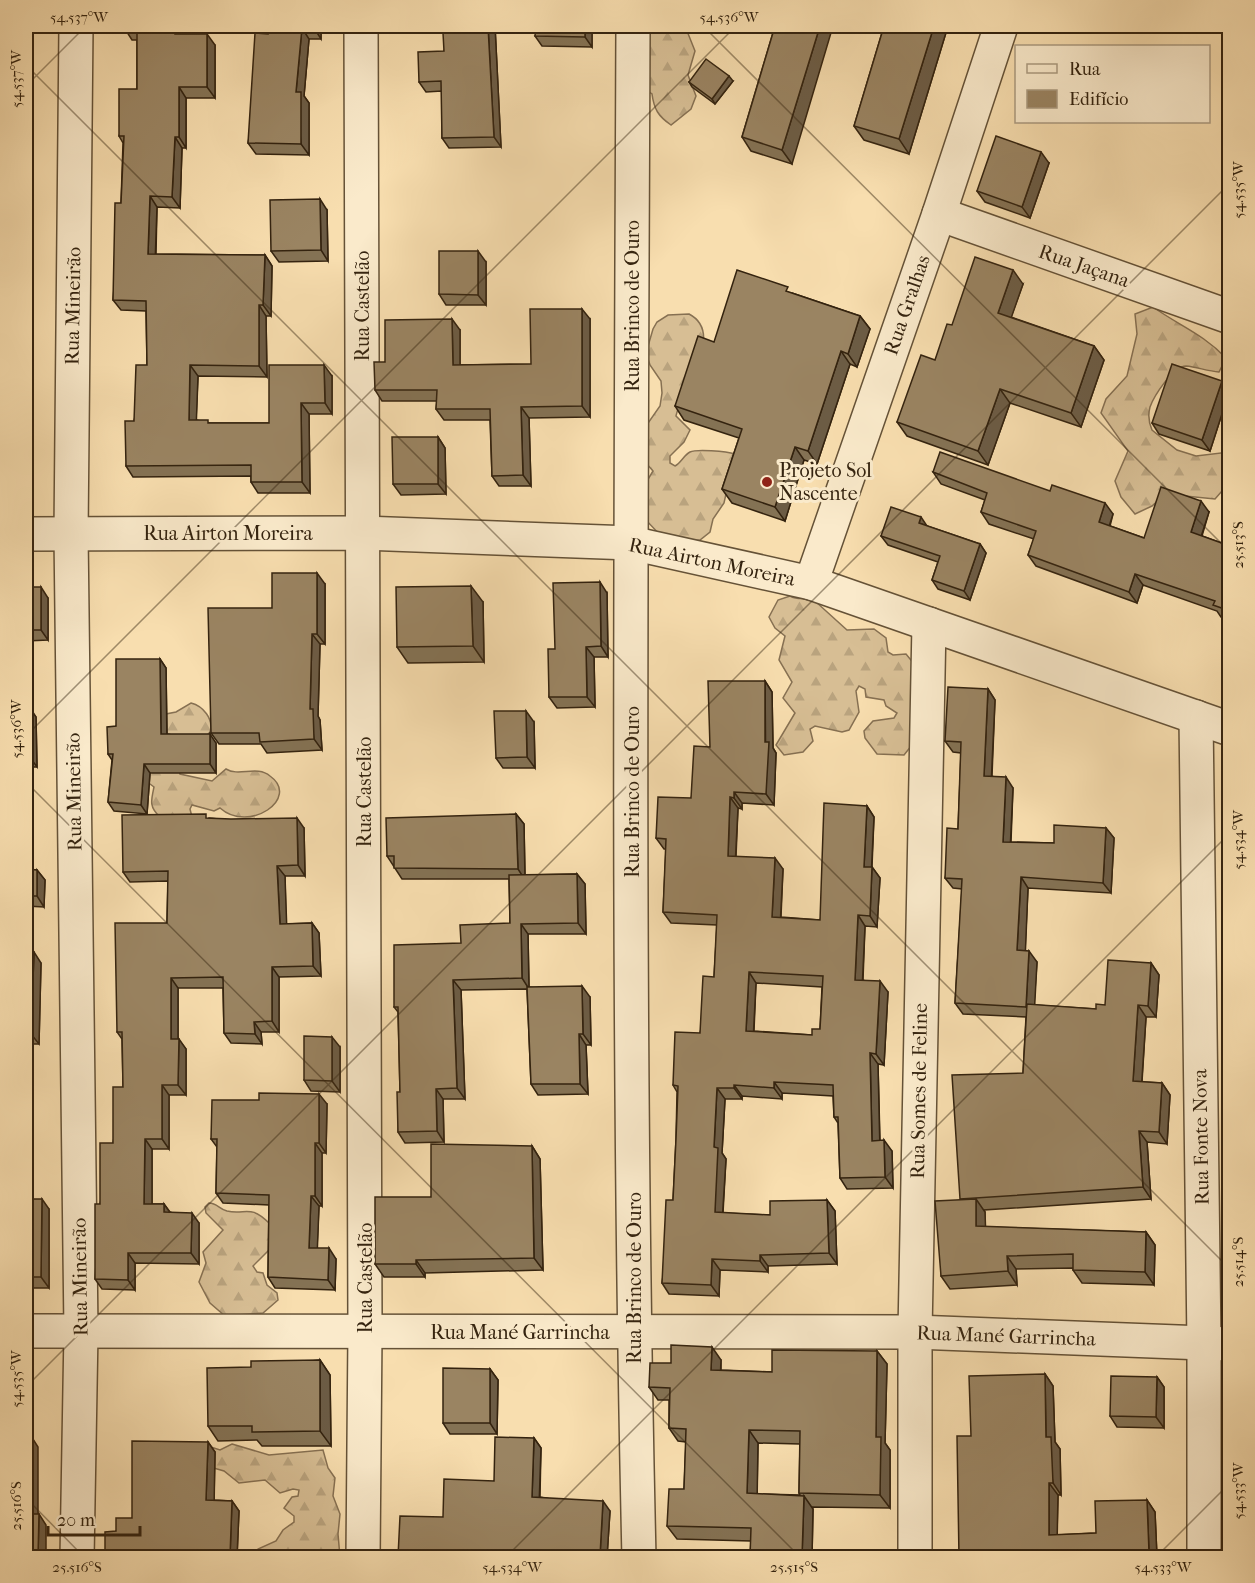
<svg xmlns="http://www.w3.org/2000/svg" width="1255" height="1583" viewBox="0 0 1255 1583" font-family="'IM FELL French Canon',serif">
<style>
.forest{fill:url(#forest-firs);stroke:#867052;stroke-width:1.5}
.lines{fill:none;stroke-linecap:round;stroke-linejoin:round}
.minor-casing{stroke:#655237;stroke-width:36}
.minor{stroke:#faeacb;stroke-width:33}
.wall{fill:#847254;stroke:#34230f;stroke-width:1.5;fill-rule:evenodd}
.shaded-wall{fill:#6c5c45;stroke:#34230f;stroke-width:1.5}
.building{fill:#9a8462;stroke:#34230f;stroke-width:1.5;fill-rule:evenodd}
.ticks{fill:none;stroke:#34230f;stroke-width:1.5;stroke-opacity:0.45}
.poi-dot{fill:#8f2418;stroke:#faeacb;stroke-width:2}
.labels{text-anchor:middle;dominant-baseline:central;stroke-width:6;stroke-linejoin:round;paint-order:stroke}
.street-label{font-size:20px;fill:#34230f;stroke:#faeacb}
.poi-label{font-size:20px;fill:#34230f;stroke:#faeacb;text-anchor:start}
.neatline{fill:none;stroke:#34230f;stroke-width:2}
.ticks-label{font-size:15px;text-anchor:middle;fill:#34230f}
</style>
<defs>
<pattern id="forest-firs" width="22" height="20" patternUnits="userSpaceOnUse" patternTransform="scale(1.5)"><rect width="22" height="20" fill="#d7be94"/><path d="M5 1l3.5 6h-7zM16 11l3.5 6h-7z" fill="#b9a37e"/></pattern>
</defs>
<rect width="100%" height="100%" fill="#f8deaf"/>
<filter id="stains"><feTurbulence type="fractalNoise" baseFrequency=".00333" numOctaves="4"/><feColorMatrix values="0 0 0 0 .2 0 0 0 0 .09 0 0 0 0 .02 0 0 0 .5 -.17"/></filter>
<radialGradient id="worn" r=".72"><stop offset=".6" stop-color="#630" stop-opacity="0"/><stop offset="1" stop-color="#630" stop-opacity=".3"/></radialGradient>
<g class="forest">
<path d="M645,26H685L695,51L688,75L696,96L691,109L671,125C658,116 654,109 652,94L642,87Z"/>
<path d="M1153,307C1180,326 1203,334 1226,358L1219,372C1207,371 1197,367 1186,366C1173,366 1154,396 1150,407C1148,414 1149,423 1152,430L1177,450L1196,456L1229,452V483L1215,499L1165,494L1152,506L1135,514L1121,497L1115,481L1128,451L1101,413L1106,399L1127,376L1137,334L1135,314Z"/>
<path d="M689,314C726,333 682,387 676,416L690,430L684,442L670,456V463L675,466C681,463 684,455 690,452C696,449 726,451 735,454L724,503L713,519L710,532L700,540L674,544L662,537L644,518V486L653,471L640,456L646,426L660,406L662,393L661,381L650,365L646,353L653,329L657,322L668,315Z"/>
<path d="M790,596C799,601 806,596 815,601L847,630L874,629L886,638L888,652L893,655L906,654L915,665L912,745L904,755L877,754L865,738L864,731L873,721L894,718L897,713L886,706L884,700L866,697L865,689L859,686L856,691L859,712L849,730L842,732L815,726L810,729L813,741L803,752L784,755L776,745L795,713L783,698L792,682L779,660L785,636L775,628L769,617L778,600Z"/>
<path d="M191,703C203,706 214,719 210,732L178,768L180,774L212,781L226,769C239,777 257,765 270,776C301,798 249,834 220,808L214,811L192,805L190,809L192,817H160C149,807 151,801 154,787L150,784L143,785L166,714L176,712Z"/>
<path d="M209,1203C217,1203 219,1209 227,1211C246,1215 250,1204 269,1223L270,1249L253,1266L257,1272L263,1273L267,1285L277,1293L278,1300L263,1313L225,1316L210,1303L199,1282L206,1263L203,1252L223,1230L206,1213L205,1207Z"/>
<polygon points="232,1444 269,1455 323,1450 328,1468 335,1478 333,1496 340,1514 338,1534 340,1557 255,1557 258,1549 276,1541 283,1530 294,1522 294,1516 284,1508 292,1497 298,1496 299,1490 293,1489 280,1493 265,1480 239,1483 224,1471 210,1467 208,1446 220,1450"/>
</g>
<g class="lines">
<defs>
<g id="minor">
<polyline points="76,26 71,534 81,1331 77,1558"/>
<polyline points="361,26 365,1332 363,1558"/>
<path d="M633,26C631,536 627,1047 639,1558"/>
<polyline points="939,214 1230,317"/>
<polyline points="26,534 363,533 631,543 811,583 1230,729"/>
<polyline points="811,583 939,214 1001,26"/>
<polyline points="1196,717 1204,1344 1204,1558"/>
<polyline points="26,1331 915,1332 1230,1344"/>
<polyline points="915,1558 915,1332 929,624"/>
</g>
</defs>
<use href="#minor" class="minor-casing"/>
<use href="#minor" class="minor"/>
</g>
<g class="wall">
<polygon points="125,26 183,34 215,45 215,98 186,98 186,148 182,148 180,208 157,207 156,254 265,255 272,266 271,316 266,316 267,377 198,376 196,420 210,423 269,423 332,376 332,414 309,414 310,493 258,493 251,482 251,476 133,477 126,466 134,421 147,365 146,311 121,310 113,300 121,203 123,143 119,136 137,89 137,40 132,40 125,29"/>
<polygon points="267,26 321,26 321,39 309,39 304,96 309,103 309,155 256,154 248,143 268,34"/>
<polygon points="450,26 495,26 501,147 449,148 442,138 442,91 426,92 419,82 444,51 450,33"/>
<polygon points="592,26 592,47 542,46 535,36"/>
<polygon points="775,26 792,164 751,151 742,137"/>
<polygon points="884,26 948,26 909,154 864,140 854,126"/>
<polygon points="26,47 27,49 26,101 29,105 29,148 28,204 30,208 32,262 26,262"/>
<polygon points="733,81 715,104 692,87 689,82"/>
<polygon points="1049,163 1030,218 985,202 977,191"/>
<polygon points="327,210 328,261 279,262 271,251"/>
<polygon points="486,262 486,305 446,305 439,294"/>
<polygon points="1023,284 1011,317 1094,346 1104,360 1081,427 1010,403 988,465 907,436 897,422 935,360 952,325"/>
<polygon points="792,293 860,316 870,329 857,367 850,364 817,464 804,460 785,521 732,503 722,489 739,438 684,420 675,406 714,342"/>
<polygon points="26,312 31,320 30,356 26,356"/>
<polygon points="590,319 590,417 529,418 531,486 499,486 492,476 490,420 444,420 436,409 437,401 382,401 375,390 385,362 460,330 460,365 531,364"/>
<polygon points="1222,381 1229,392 1210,451 1159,434 1152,423"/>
<polygon points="438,437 445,448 446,494 401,495 393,484"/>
<polygon points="933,472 1113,514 1110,526 1144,538 1209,512 1202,536 1230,546 1230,619 1221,617 1217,611 1143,585 1137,603 1036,566 1028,555 1034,539 989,524 981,512 985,500 941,484"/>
<polygon points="927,526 980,544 986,553 970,600 938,589 932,580 938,562 888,545 881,536"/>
<polygon points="325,584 325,644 320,644 318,716 320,720 322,750 267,753 261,744 219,744 211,733 272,608"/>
<polygon points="26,587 48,598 48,640 26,641"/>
<polygon points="607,593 608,657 594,657 595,707 557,708 549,697 555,649"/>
<polygon points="483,602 484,662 408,663 397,647"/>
<polygon points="160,659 166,668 167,734 216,743 216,773 150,773 147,814 114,811 108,802 112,760 108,754 116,726"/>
<path d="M765,681L772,692L773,748L776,753L774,805L742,803V809L738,808L736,857L783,869L781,917L820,920L867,806L874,817L872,867L880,878L877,927L865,926L863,980L888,992L884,1065L878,1064L880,1141L892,1151L893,1188L847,1189L840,1178L838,1123L834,1117L833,1096L782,1093V1099L742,1096V1099H725L722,1153L726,1159L723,1213L770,1215L827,1200L835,1211L837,1264L768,1266V1272L720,1270L719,1296L669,1294L662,1283L673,1200L676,1139L677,1092L673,1085L700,1033L714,977L717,925L671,923L663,912L666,849H664L656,838L691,798L710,747ZM756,983L822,987L820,1029L812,1035L754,1031Z"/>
<polygon points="988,689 995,700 992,776 1013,788 1011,842 1054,843 1106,828 1114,838 1111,893 1028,888 1025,951 1037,962 1034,1005 1096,1009 1105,1005 1151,963 1159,975 1156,1017 1146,1017 1142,1082 1162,1083 1170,1095 1167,1144 1147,1142 1151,1199 984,1210 985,1212 985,1227 1146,1232 1155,1245 1154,1285 1082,1283 1073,1270 1073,1268 1016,1269 1017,1285 950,1289 941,1276 960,1200 1023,1073 1026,1017 963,1014 955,1003 962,889 953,888 945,878 958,829 961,753 953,752 945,741"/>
<polygon points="26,706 36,717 37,767 26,767"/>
<polygon points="534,722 535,768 503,768 496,758"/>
<polygon points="516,814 524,824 525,875 577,874 585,884 586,934 528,934 529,987 590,997 591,1045 586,1045 588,1094 538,1095 531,1084 527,989 461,990 465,1099 443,1099 444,1142 405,1143 398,1132 400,1092 398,1012 394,1007 510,923 509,879 402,879 387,856"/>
<polygon points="209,818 304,828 305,876 285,876 286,924 312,923 319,933 321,976 279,977 279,1032 261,1032 262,1044 231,1043 224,1033 223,988 178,988 178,1039 186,1049 186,1095 169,1095 169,1149 152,1149 152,1204 164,1204 170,1212 199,1223 199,1264 135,1263 135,1290 102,1289 95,1279 100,1204 113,1143 123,1087 122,1039 117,1032 167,923 168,881 130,882 123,872"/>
<polygon points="26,869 37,870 45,880 44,907 26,906"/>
<polygon points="1230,924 1230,981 1223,972"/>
<polygon points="26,952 41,963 39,1044 26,1044"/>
<polygon points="340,1047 340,1092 311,1091 304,1080"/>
<polygon points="327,1104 326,1153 322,1153 322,1206 319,1206 317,1248 336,1259 335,1290 275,1288 268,1277 269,1205 223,1203 216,1193 217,1147 211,1139"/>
<polygon points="532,1146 540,1159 543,1270 425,1273 425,1277 384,1277 375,1264 431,1197"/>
<polygon points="26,1199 49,1209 49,1288 26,1288"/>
<path d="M877,1351L887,1364L885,1443L890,1450V1508L811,1507L813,1509L812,1557H750L751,1541L677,1539L667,1526L684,1489L686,1442L678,1441L669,1428V1400H658L649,1387L671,1363L721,1360V1370L772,1372ZM758,1443L800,1444L799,1493L800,1495L757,1494Z"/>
<polygon points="320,1360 330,1375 331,1446 262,1446 257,1440 218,1441 208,1426 251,1367"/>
<polygon points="490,1369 498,1380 497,1434 450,1434 443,1423"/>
<polygon points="1045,1374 1053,1386 1055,1442 1060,1449 1061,1495 1058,1495 1057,1535 1096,1533 1147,1500 1155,1512 1157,1557 959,1557 971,1436"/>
<polygon points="1157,1377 1164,1387 1164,1428 1117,1427 1110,1416"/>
<polygon points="1230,1401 1230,1486 1224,1478"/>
<polygon points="534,1438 541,1448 540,1497 610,1511 607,1557 398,1557 443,1517 494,1481"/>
<polygon points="208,1442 215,1452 214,1500 232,1501 239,1511 237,1557 107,1557 105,1554 116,1531 132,1518"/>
</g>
<g class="shaded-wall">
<polygon points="175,26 184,26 182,45 175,34"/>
<polygon points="314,26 321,26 321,39 314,28"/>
<polygon points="488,26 495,26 501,147 494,137"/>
<polygon points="585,26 592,26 592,47 585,37"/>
<polygon points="820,26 833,26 792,164 782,150"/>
<polygon points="934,26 948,26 909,154 899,139"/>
<polygon points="302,28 309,39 304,96 309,103 309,155 301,144 296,92"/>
<polygon points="207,34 215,45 215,98 207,87"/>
<polygon points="26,47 27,49 26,101 29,105 29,148 28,204 30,208 32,262 26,253"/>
<polygon points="729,76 733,81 715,104 712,99"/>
<polygon points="179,87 186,98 186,148 179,137"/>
<polygon points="175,137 182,148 180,208 172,197"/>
<polygon points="1041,152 1049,163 1030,218 1022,207"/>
<polygon points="150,196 157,207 155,265 148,254"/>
<polygon points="320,199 327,210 328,261 321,250"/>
<polygon points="478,251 486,262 486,305 478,295"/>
<polygon points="265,255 272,266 271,316 263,305"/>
<polygon points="1013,270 1023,284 1008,327 998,313"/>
<polygon points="259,305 266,316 267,377 259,366"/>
<polygon points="582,309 590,319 590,417 582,406"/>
<polygon points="26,312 31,320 30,356 26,350"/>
<polygon points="860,316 870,329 857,367 848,354"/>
<polygon points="452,319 460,330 460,376 453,365"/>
<polygon points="1094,346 1104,360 1081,427 1071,413"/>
<polygon points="841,351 850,364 817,464 808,451"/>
<polygon points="190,365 198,376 196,431 189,420"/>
<polygon points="324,365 332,376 332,414 325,403"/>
<polygon points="1222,381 1229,392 1210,451 1202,440"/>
<polygon points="1000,389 1010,403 988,465 978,451"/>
<polygon points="301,403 309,414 310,493 302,482"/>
<polygon points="521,407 529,418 531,486 523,475"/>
<polygon points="438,437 445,448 446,494 438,484"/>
<polygon points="795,447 804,460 785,521 775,507"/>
<polygon points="1201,501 1209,512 1199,543 1191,532"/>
<polygon points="1105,503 1113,514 1107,533 1099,522"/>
<polygon points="921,517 927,526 919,523"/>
<polygon points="980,544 986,553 970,600 964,591"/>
<polygon points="317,573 325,584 325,644 317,634"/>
<polygon points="1135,574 1143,585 1137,603 1129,592"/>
<polygon points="600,582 607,593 608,657 601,646"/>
<polygon points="471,586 483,602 484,662 473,646"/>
<polygon points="41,587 48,598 48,640 41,630"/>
<polygon points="312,634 320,644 318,716 320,720 322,750 314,739 310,709"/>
<polygon points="586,647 594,657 595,707 587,697"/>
<polygon points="160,659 166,668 167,743 161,734"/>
<polygon points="765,681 772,692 773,748 776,753 774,805 766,794"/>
<polygon points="988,689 995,700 991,786 984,776"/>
<polygon points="29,706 36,717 37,767 29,756"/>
<polygon points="526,711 534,722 535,768 527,757"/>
<polygon points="210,734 216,743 216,773 210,764"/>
<polygon points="144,764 150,773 147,814 141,805"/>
<polygon points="1006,777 1013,788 1010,852 1003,842"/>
<polygon points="734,792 742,803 742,809 734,798"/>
<polygon points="730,797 738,808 735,867 728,856"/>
<polygon points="867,806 874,817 871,878 864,867"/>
<polygon points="516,814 524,824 525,880 518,869"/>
<polygon points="297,818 304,828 305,876 298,865"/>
<polygon points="1106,828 1114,838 1111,893 1103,883"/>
<polygon points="775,858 783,869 780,928 772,917"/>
<polygon points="277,866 285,876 287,934 280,924"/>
<polygon points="872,867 880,878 877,927 870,916"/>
<polygon points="37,870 45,880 44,907 37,896"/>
<polygon points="577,874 585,884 586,934 578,923"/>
<polygon points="1021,877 1028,888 1025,961 1017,950"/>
<polygon points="858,915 865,926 862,991 855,980"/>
<polygon points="312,923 319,933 321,976 313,966"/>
<polygon points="521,924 528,934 529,989 522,978"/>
<polygon points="1029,951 1037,962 1034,1018 1026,1007"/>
<polygon points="34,952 41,963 39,1044 31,1034"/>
<polygon points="1151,963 1159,975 1156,1017 1148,1006"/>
<polygon points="272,967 279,977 279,1032 272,1021"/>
<polygon points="749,972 756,983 753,1042 746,1031"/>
<polygon points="171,978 178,988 178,1049 171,1039"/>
<polygon points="453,980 461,990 465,1099 457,1088"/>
<polygon points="880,981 888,992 884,1065 876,1054"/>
<polygon points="582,986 590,997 591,1045 583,1034"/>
<polygon points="1138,1005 1146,1017 1141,1093 1133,1081"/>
<polygon points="254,1022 261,1032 262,1044 255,1034"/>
<polygon points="579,1034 586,1045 588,1094 580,1084"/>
<polygon points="332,1037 340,1047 340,1092 332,1081"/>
<polygon points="179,1039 186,1049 186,1095 178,1085"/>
<polygon points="870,1053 878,1064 880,1152 872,1141"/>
<polygon points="774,1082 782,1093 782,1099 774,1088"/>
<polygon points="1162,1083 1170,1095 1167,1144 1159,1132"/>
<polygon points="162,1085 169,1095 169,1149 162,1139"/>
<polygon points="734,1085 742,1096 742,1099 734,1088"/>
<polygon points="717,1088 725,1099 722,1153 726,1159 722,1223 715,1212 714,1147"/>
<polygon points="436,1089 443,1099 444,1142 437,1131"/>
<polygon points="319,1094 327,1104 326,1153 319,1143"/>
<polygon points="1139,1131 1147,1142 1151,1199 1143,1187"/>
<polygon points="145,1139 152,1149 152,1214 144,1204"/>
<polygon points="884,1140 892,1151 893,1188 885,1177"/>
<polygon points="315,1143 322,1153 322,1206 315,1196"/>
<polygon points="532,1146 540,1159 543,1270 534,1258"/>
<polygon points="311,1196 319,1206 317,1258 309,1248"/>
<polygon points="42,1199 49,1209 49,1288 41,1277"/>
<polygon points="976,1199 985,1212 986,1240 976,1226"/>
<polygon points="827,1200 835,1211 837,1264 829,1253"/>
<polygon points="164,1204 171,1214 164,1212"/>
<polygon points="192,1213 199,1223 199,1264 191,1253"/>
<polygon points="1146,1232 1155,1245 1154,1285 1145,1272"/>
<polygon points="329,1248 336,1259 335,1290 328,1280"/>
<polygon points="128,1253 135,1263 135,1290 128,1280"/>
<polygon points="760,1255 768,1266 768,1272 760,1261"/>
<polygon points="1007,1256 1016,1269 1017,1285 1008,1271"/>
<polygon points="712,1259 720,1270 719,1296 711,1285"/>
<polygon points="416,1260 425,1273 425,1277 416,1264"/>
<polygon points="712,1347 721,1360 720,1383 711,1370"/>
<polygon points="877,1351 887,1364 885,1443 890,1450 890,1508 880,1495 876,1437"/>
<polygon points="320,1360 330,1375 331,1446 320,1431"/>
<polygon points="490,1369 498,1380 497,1434 490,1423"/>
<polygon points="1045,1374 1053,1386 1055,1442 1060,1449 1061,1495 1053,1483 1046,1437"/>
<polygon points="1157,1377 1164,1387 1164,1428 1156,1417"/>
<polygon points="749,1430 758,1443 757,1506 747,1493"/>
<polygon points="31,1436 38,1447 38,1525 30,1514"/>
<polygon points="534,1438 541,1448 539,1507 532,1497"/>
<polygon points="208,1442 215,1452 214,1510 206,1500"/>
<polygon points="1049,1483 1058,1495 1057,1547 1049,1535"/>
<polygon points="804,1496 813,1509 812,1557 802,1557"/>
<polygon points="1147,1500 1155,1512 1157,1557 1152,1557 1149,1552"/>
<polygon points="232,1501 239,1511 237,1557 230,1557"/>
<polygon points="603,1501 610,1511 607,1557 601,1557 600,1556"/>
<polygon points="39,1514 46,1525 46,1557 38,1557"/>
</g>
<g class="building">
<polygon points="125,26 175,26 175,34 207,34 207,87 179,87 179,137 175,137 172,197 150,196 148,254 265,255 263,305 259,305 259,366 190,365 189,420 208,420 208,423 269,423 269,365 324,365 325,403 301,403 302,482 251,482 251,465 126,466 125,421 134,421 136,365 147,365 146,301 113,300 115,203 121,203 124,136 119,136 119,89 137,89 137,29 125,29"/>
<polygon points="267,26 314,26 314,28 302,28 296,92 301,92 301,144 248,143 255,33 268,34"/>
<polygon points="450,26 488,26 494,137 442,138 441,81 419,82 418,52 444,51 443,33 450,33"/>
<polygon points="536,26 585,26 585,37 535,36"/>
<polygon points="775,26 820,26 782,150 742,137"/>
<polygon points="884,26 934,26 899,139 854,126"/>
<polygon points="706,59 729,76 712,99 689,82"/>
<polygon points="996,136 1041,152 1022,207 977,191"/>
<polygon points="320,199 321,250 271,251 270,200"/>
<polygon points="439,251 478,251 478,295 439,294"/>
<polygon points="975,257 1013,270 998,313 1094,346 1071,413 1000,389 978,451 897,422 921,355 935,360 947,324 952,325"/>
<polygon points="737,270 788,287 786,291 860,316 848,354 841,351 808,451 795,447 775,507 722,489 742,429 675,406 698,336 714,342"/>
<polygon points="530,309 582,309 582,406 521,407 523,475 492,476 490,409 436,409 437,390 375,390 374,362 385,362 385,320 452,319 453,365 531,364"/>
<polygon points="1172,364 1222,381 1202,440 1152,423"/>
<polygon points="392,437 438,437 438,484 393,484"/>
<polygon points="940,452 1050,491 1052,485 1105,503 1099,522 1144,538 1161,487 1201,501 1191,532 1230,546 1230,611 1213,605 1215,601 1135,574 1129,592 1028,555 1036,531 981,512 987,493 933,472"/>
<polygon points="891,507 921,517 919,523 980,544 964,591 932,580 940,556 881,536"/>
<polygon points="272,573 317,573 317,634 312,634 310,709 313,709 314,739 260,742 259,733 211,733 208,608 272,608"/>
<polygon points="600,582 601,646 586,647 587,697 549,697 548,649 555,649 553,583"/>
<polygon points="471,586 473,646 397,647 396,587"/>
<rect x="26" y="587" width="15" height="43"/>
<polygon points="116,659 160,659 161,734 210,734 210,764 144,764 141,805 108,802 113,754 108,754 107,727 116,726"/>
<path d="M708,681H765V742H769L766,794L734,792V798L730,797L728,856L775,858L772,917L820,920L824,803L867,806L864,867H872L870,916L858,915L855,980L880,981L876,1054L870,1053L872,1141L884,1140L885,1177L840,1178L838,1117H834L833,1085L774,1082V1088L734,1085V1088H717L714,1147L718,1148L715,1212L770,1215V1201L827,1200L829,1253L760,1255V1261L712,1259L711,1285L662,1283L666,1200H673L676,1139L678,1086L673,1085L675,1032L700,1033L703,976L714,977L717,915L663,912L666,839L656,838L658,797L691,798L694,746L710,747ZM749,972L823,976L820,1029H812V1035L746,1031Z"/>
<polygon points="948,687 988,689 984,776 1006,777 1003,842 1054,843 1054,825 1106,828 1103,883 1021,877 1017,950 1029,951 1026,1007 955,1003 962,879 945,878 947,828 958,829 961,742 945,741"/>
<rect x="26" y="706" width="3" height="50"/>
<polygon points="494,711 526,711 527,757 496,758"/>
<polygon points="206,814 206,818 231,819 297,818 298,865 277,866 280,924 312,923 313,966 272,967 272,1021 254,1022 255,1034 224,1033 223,977 171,978 171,1039 179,1039 178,1085 162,1085 162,1139 145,1139 144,1204 164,1204 164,1212 192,1213 191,1253 128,1253 128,1280 95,1279 95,1204 100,1204 100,1143 113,1143 113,1087 123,1087 122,1032 117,1032 115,923 167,923 168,871 123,872 122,815"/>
<polygon points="516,814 518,869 394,868 394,856 387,856 386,818"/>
<polygon points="26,869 37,870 37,896 26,896"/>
<polygon points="577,874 578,923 521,924 522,978 453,980 457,1088 436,1089 437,1131 398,1132 397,1092 400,1092 398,1007 394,1007 394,945 461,943 460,925 510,923 509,875"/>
<rect x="1223" y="924" width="7" height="48"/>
<polygon points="26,952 34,952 31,1034 26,1033"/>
<polygon points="1108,960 1151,963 1148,1006 1138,1005 1133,1081 1162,1083 1159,1132 1139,1131 1143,1187 960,1199 952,1075 1023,1073 1027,1004 1096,1009 1096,1004 1105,1005"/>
<polygon points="582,986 583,1034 579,1034 580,1084 531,1084 527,987"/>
<polygon points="304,1036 332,1037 332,1081 304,1080"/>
<polygon points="259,1093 319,1094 319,1143 315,1143 315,1196 311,1196 309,1248 329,1248 328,1280 268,1277 269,1195 216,1193 217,1139 211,1139 212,1100 259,1100"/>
<polygon points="431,1144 532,1146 534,1258 416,1260 416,1264 375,1264 375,1197 431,1197"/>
<polygon points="26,1199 42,1199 41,1277 26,1277"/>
<polygon points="976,1199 976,1226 1146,1232 1145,1272 1073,1270 1073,1254 1007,1256 1008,1271 941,1276 935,1201"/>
<polygon points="671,1345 712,1347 711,1370 772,1372 772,1350 877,1351 876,1437 881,1437 880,1495 799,1493 800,1431 749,1430 747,1493 804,1496 802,1557 750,1557 751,1528 667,1526 669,1489 684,1489 686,1429 669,1428 670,1388 649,1387 650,1363 671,1363"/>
<polygon points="320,1360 320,1431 252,1432 252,1426 208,1426 207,1368 251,1367 251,1361"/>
<polygon points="443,1368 490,1369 490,1423 443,1423"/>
<polygon points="1045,1374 1046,1437 1051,1437 1053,1483 1049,1483 1049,1535 1096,1533 1095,1501 1147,1500 1149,1552 1136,1553 1136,1557 959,1557 957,1436 971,1436 969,1376"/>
<polygon points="1111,1376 1157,1377 1156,1417 1110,1416"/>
<polygon points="1230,1401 1230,1478 1224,1478"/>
<polygon points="26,1436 31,1436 30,1514 39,1514 38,1557 26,1557"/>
<polygon points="495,1437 534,1438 532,1497 603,1501 600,1556 536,1552 536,1557 398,1557 400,1516 443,1517 444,1479 494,1481"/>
<polygon points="132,1441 208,1442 206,1500 232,1501 230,1557 134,1557 134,1555 105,1554 105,1532 116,1531 116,1518 132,1518"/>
</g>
<path class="ticks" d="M703,26L1230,552M26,65L1230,1269M26,86L86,26M26,736L736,26M26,782L801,1558M26,1387L1230,183M26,1498L85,1558M505,1558L1230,833M1155,1558L1230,1483"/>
<circle class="poi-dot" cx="767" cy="482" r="6"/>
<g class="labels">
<g class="street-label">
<text transform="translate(1084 266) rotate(19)">Rua Jaçana</text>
<text transform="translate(907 305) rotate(-71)">Rua Gralhas</text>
<text transform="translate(73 306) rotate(-89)">Rua Mineirão</text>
<text transform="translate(362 306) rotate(-90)">Rua Castelão</text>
<text transform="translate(632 306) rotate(-90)">Rua Brinco de Ouro</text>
<text x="228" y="533">Rua Airton Moreira</text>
<text transform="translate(712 562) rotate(12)">Rua Airton Moreira</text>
<text transform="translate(74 792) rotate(-91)">Rua Mineirão</text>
<text transform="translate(364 792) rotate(-90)">Rua Castelão</text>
<text transform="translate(632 792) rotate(-90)">Rua Brinco de Ouro</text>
<text transform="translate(919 1091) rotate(-89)">Rua Somes de Feline</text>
<text transform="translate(1201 1137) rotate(-91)">Rua Fonte Nova</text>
<text transform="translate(80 1277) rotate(-91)">Rua Mineirão</text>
<text transform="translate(365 1278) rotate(-90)">Rua Castelão</text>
<text transform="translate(634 1278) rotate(-90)">Rua Brinco de Ouro</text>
<text x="520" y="1332">Rua Mané Garrincha</text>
<text transform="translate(1006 1336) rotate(2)">Rua Mané Garrincha</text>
</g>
<g class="poi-label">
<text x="779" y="470">Projeto Sol<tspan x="779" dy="23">Nascente</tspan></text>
</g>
</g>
<rect width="1255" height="1583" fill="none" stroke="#f8deaf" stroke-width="66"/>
<rect x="1015" y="45" width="195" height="78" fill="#faeacb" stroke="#ab9a80" stroke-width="1.5"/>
<rect x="1027" y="64" width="30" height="9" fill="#faeacb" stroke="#ab9a80" stroke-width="1.5"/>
<text x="1069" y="75" font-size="18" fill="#34230f">Rua</text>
<rect x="1027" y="90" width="30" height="18" fill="#9a8462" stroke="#ab9a80" stroke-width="1.5"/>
<text x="1069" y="105" font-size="18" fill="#34230f">Edifício</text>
<path d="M48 1526v9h92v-9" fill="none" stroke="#34230f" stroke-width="3"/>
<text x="57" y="1526" font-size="18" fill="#34230f" stroke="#faeacb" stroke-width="4.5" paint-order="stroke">20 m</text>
<rect x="33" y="33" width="1189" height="1517" class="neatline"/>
<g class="ticks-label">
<text x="79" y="22">54.537°W</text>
<text x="729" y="22">54.536°W</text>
<text transform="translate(16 79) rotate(-90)" y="5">54.537°W</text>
<text transform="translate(1238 190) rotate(-90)" y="5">54.535°W</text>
<text transform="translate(1238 545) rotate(-90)" y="5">25.513°S</text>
<text transform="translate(16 729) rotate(-90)" y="5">54.536°W</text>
<text transform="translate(1238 840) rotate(-90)" y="5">54.534°W</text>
<text transform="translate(1238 1262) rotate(-90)" y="5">25.514°S</text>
<text transform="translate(16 1379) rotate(-90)" y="5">54.535°W</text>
<text transform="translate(1238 1491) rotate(-90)" y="5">54.533°W</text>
<text transform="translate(16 1506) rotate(-90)" y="5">25.516°S</text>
<text x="77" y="1572">25.516°S</text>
<text x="512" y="1572">54.534°W</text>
<text x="794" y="1572">25.515°S</text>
<text x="1163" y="1572">54.533°W</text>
</g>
<rect width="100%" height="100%" filter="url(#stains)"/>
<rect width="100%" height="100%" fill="url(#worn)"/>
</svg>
